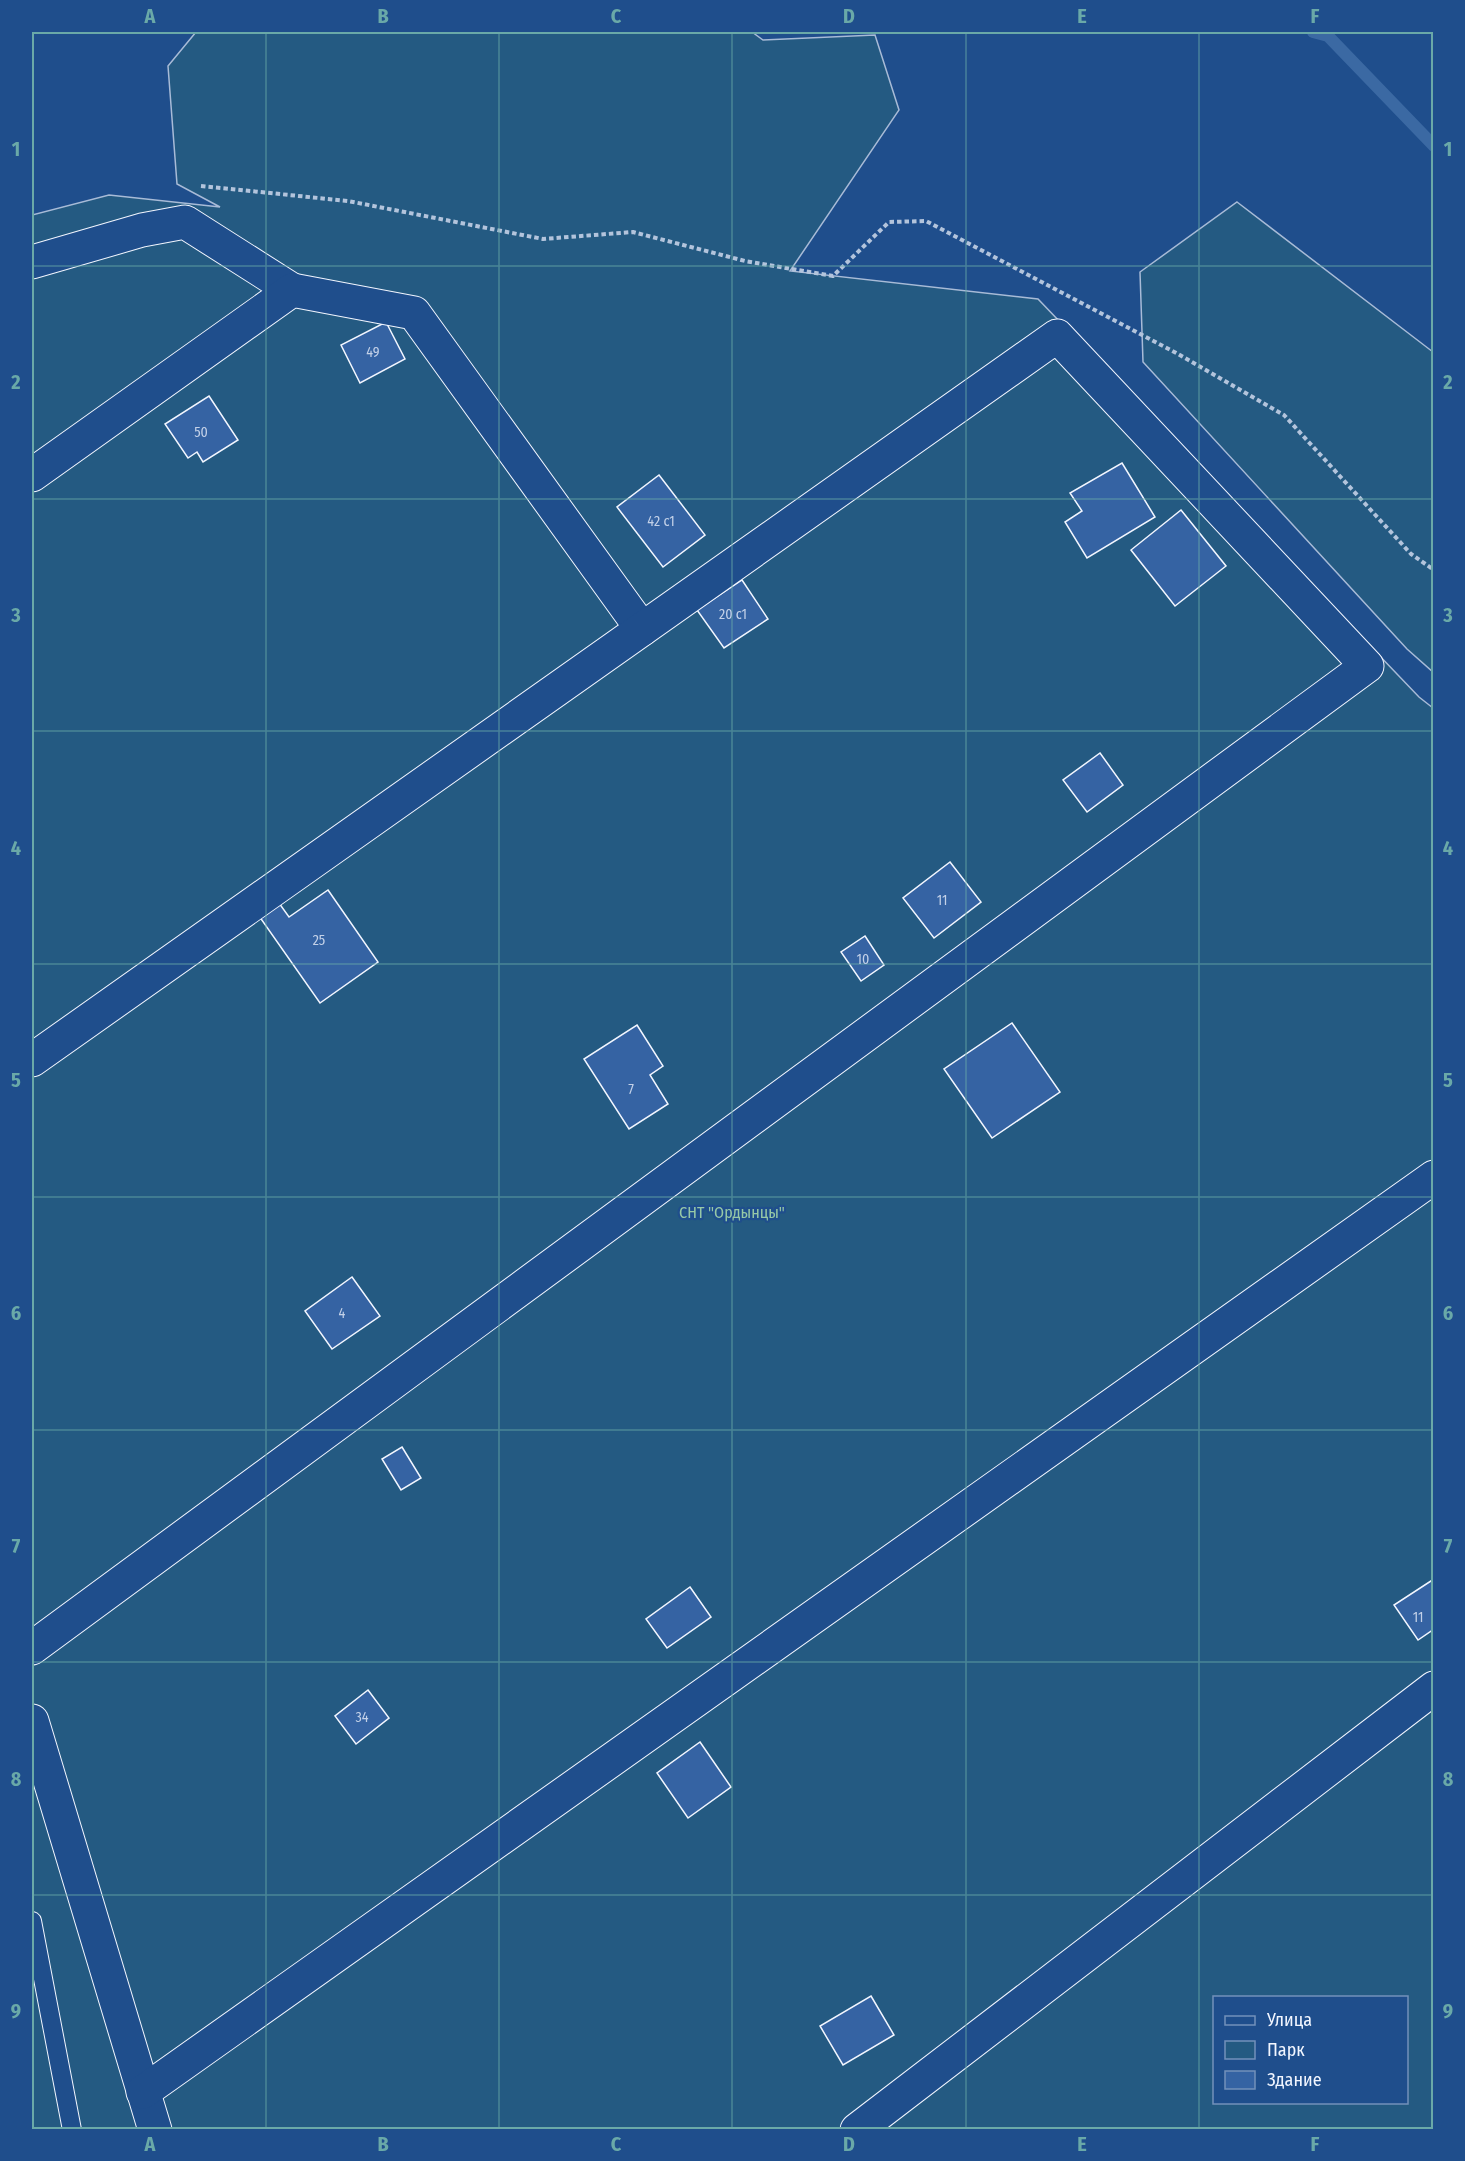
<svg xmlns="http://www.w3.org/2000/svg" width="1465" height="2161" viewBox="0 0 1465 2161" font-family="'Fira Sans Condensed',sans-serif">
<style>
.green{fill:#245a82;stroke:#a8bbd7;stroke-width:1.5;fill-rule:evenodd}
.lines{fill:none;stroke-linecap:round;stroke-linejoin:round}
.stream{stroke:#3b69a3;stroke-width:12}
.building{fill:#3563a3;stroke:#f2f6ff;stroke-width:1.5}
.lane-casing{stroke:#f2f6ff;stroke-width:20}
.street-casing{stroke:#f2f6ff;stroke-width:35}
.path{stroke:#b3c4dc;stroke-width:4;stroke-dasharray:4.5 3;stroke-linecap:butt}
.lane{stroke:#1f4e8c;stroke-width:18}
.street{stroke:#1f4e8c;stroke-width:33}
.grid{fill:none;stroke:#6aa9a8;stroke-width:1.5;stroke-opacity:0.55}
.labels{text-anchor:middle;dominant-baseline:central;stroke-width:4.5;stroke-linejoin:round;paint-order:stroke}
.number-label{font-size:14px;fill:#c3d1e8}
.park-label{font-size:16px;fill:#97c8a6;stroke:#1f4e8c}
.neatline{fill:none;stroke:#6aa9a8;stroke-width:2}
.grid-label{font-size:20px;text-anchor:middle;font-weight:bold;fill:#6aa9a8}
</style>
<rect width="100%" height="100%" fill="#1f4e8c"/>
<g class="green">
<path d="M196,32H752L763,40L875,35L899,110L790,271L1038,299L1419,697L1433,708V2129L32,2130V215L109,195L220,207L177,184L168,66ZM1214,1998H1406V2102H1214Z"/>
<polygon points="1237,202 1433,352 1433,672 1407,649 1143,362 1140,272"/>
</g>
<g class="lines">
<polyline class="stream" points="1313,32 1328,36 1434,146"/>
</g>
<g class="building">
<polygon points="386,322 405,359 360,383 341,345"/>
<polygon points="209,396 238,440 203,462 197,452 188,458 165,424"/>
<polygon points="1122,463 1155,517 1087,558 1065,522 1082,511 1070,493"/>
<polygon points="659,475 705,535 663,567 617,507"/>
<polygon points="1181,510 1226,566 1175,606 1131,550"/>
<polygon points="742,580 768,619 724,648 697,610"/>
<polygon points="1100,753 1123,785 1087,812 1063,780"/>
<polygon points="950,862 981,902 934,938 903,898"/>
<polygon points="328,890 378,962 320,1003 259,916 279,903 289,917"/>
<polygon points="865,936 884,965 861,981 841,952"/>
<polygon points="1012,1023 1060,1092 992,1138 944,1069"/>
<polygon points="637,1025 663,1066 650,1075 668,1104 629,1129 584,1059"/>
<polygon points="352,1277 380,1316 332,1349 305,1311"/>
<polygon points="402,1447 421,1478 401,1490 382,1459"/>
<polygon points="1434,1579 1434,1629 1418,1640 1394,1605"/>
<polygon points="690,1587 711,1617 667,1648 646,1619"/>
<polygon points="368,1690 389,1718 356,1744 335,1716"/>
<polygon points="700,1742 731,1787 688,1818 657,1773"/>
<polygon points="871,1996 894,2035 843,2065 820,2026"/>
</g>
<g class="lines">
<defs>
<polyline id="lane" points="32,1921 72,2130"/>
<g id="street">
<polyline points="32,262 142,230 185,222 292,290"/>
<polyline points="32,475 292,290 414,313 642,629"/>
<polyline points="32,1060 1057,336 1367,666 32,1648"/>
<polyline points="32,1721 155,2130"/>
<polyline points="143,2092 1434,1177"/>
<polyline points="857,2130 1434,1688"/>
</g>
</defs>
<use href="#lane" class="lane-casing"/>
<use href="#street" class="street-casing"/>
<polyline class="path" points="201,186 348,201 543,239 633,232 745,261 833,276 889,222 926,221 1178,354 1284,415 1411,554 1434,570"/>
<use href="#lane" class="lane"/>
<use href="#street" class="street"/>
</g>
<path class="grid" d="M266,32V2130M499,32V2130M732,32V2130M966,32V2130M1199,32V2130M32,266H1434M32,499H1434M32,731H1434M32,964H1434M32,1197H1434M32,1430H1434M32,1662H1434M32,1895H1434"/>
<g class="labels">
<g class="number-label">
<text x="373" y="352">49</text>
<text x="201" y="432">50</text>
<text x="661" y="521">42 с1</text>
<text x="733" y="614">20 с1</text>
<text x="942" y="900">11</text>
<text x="319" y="940">25</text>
<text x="863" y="959">10</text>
<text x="631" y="1089">7</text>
<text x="342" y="1313">4</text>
<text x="1418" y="1617">11</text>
<text x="362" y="1717">34</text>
</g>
<g class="park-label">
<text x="732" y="1212">СНТ "Ордынцы"</text>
</g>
</g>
<rect width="1465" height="2161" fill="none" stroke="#1f4e8c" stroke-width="66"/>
<rect x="1213" y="1996" width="195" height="108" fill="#1f4e8c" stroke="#7391ba" stroke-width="1.5"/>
<rect x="1225" y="2016" width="30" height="9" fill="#1f4e8c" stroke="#7391ba" stroke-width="1.5"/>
<text x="1267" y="2026" font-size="18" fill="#f2f6ff">Улица</text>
<rect x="1225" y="2041" width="30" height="18" fill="#245a82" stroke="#7391ba" stroke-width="1.5"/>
<text x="1267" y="2056" font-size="18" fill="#f2f6ff">Парк</text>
<rect x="1225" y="2071" width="30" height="18" fill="#3563a3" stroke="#7391ba" stroke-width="1.5"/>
<text x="1267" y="2086" font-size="18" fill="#f2f6ff">Здание</text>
<rect x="33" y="33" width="1399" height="2095" class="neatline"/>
<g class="grid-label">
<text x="150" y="23">A</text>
<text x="383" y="23">B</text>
<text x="616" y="23">C</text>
<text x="849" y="23">D</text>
<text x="1082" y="23">E</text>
<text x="1315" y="23">F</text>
<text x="16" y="156">1</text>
<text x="1448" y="156">1</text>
<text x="16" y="389">2</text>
<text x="1448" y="389">2</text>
<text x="16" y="622">3</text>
<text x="1448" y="622">3</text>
<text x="16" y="855">4</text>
<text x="1448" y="855">4</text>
<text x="16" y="1087">5</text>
<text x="1448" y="1087">5</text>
<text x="16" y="1320">6</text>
<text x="1448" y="1320">6</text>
<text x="16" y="1553">7</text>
<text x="1448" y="1553">7</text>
<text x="16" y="1786">8</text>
<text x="1448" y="1786">8</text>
<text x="16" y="2018">9</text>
<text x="1448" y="2018">9</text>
<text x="150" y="2151">A</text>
<text x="383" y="2151">B</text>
<text x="616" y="2151">C</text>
<text x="849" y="2151">D</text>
<text x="1082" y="2151">E</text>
<text x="1315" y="2151">F</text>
</g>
</svg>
